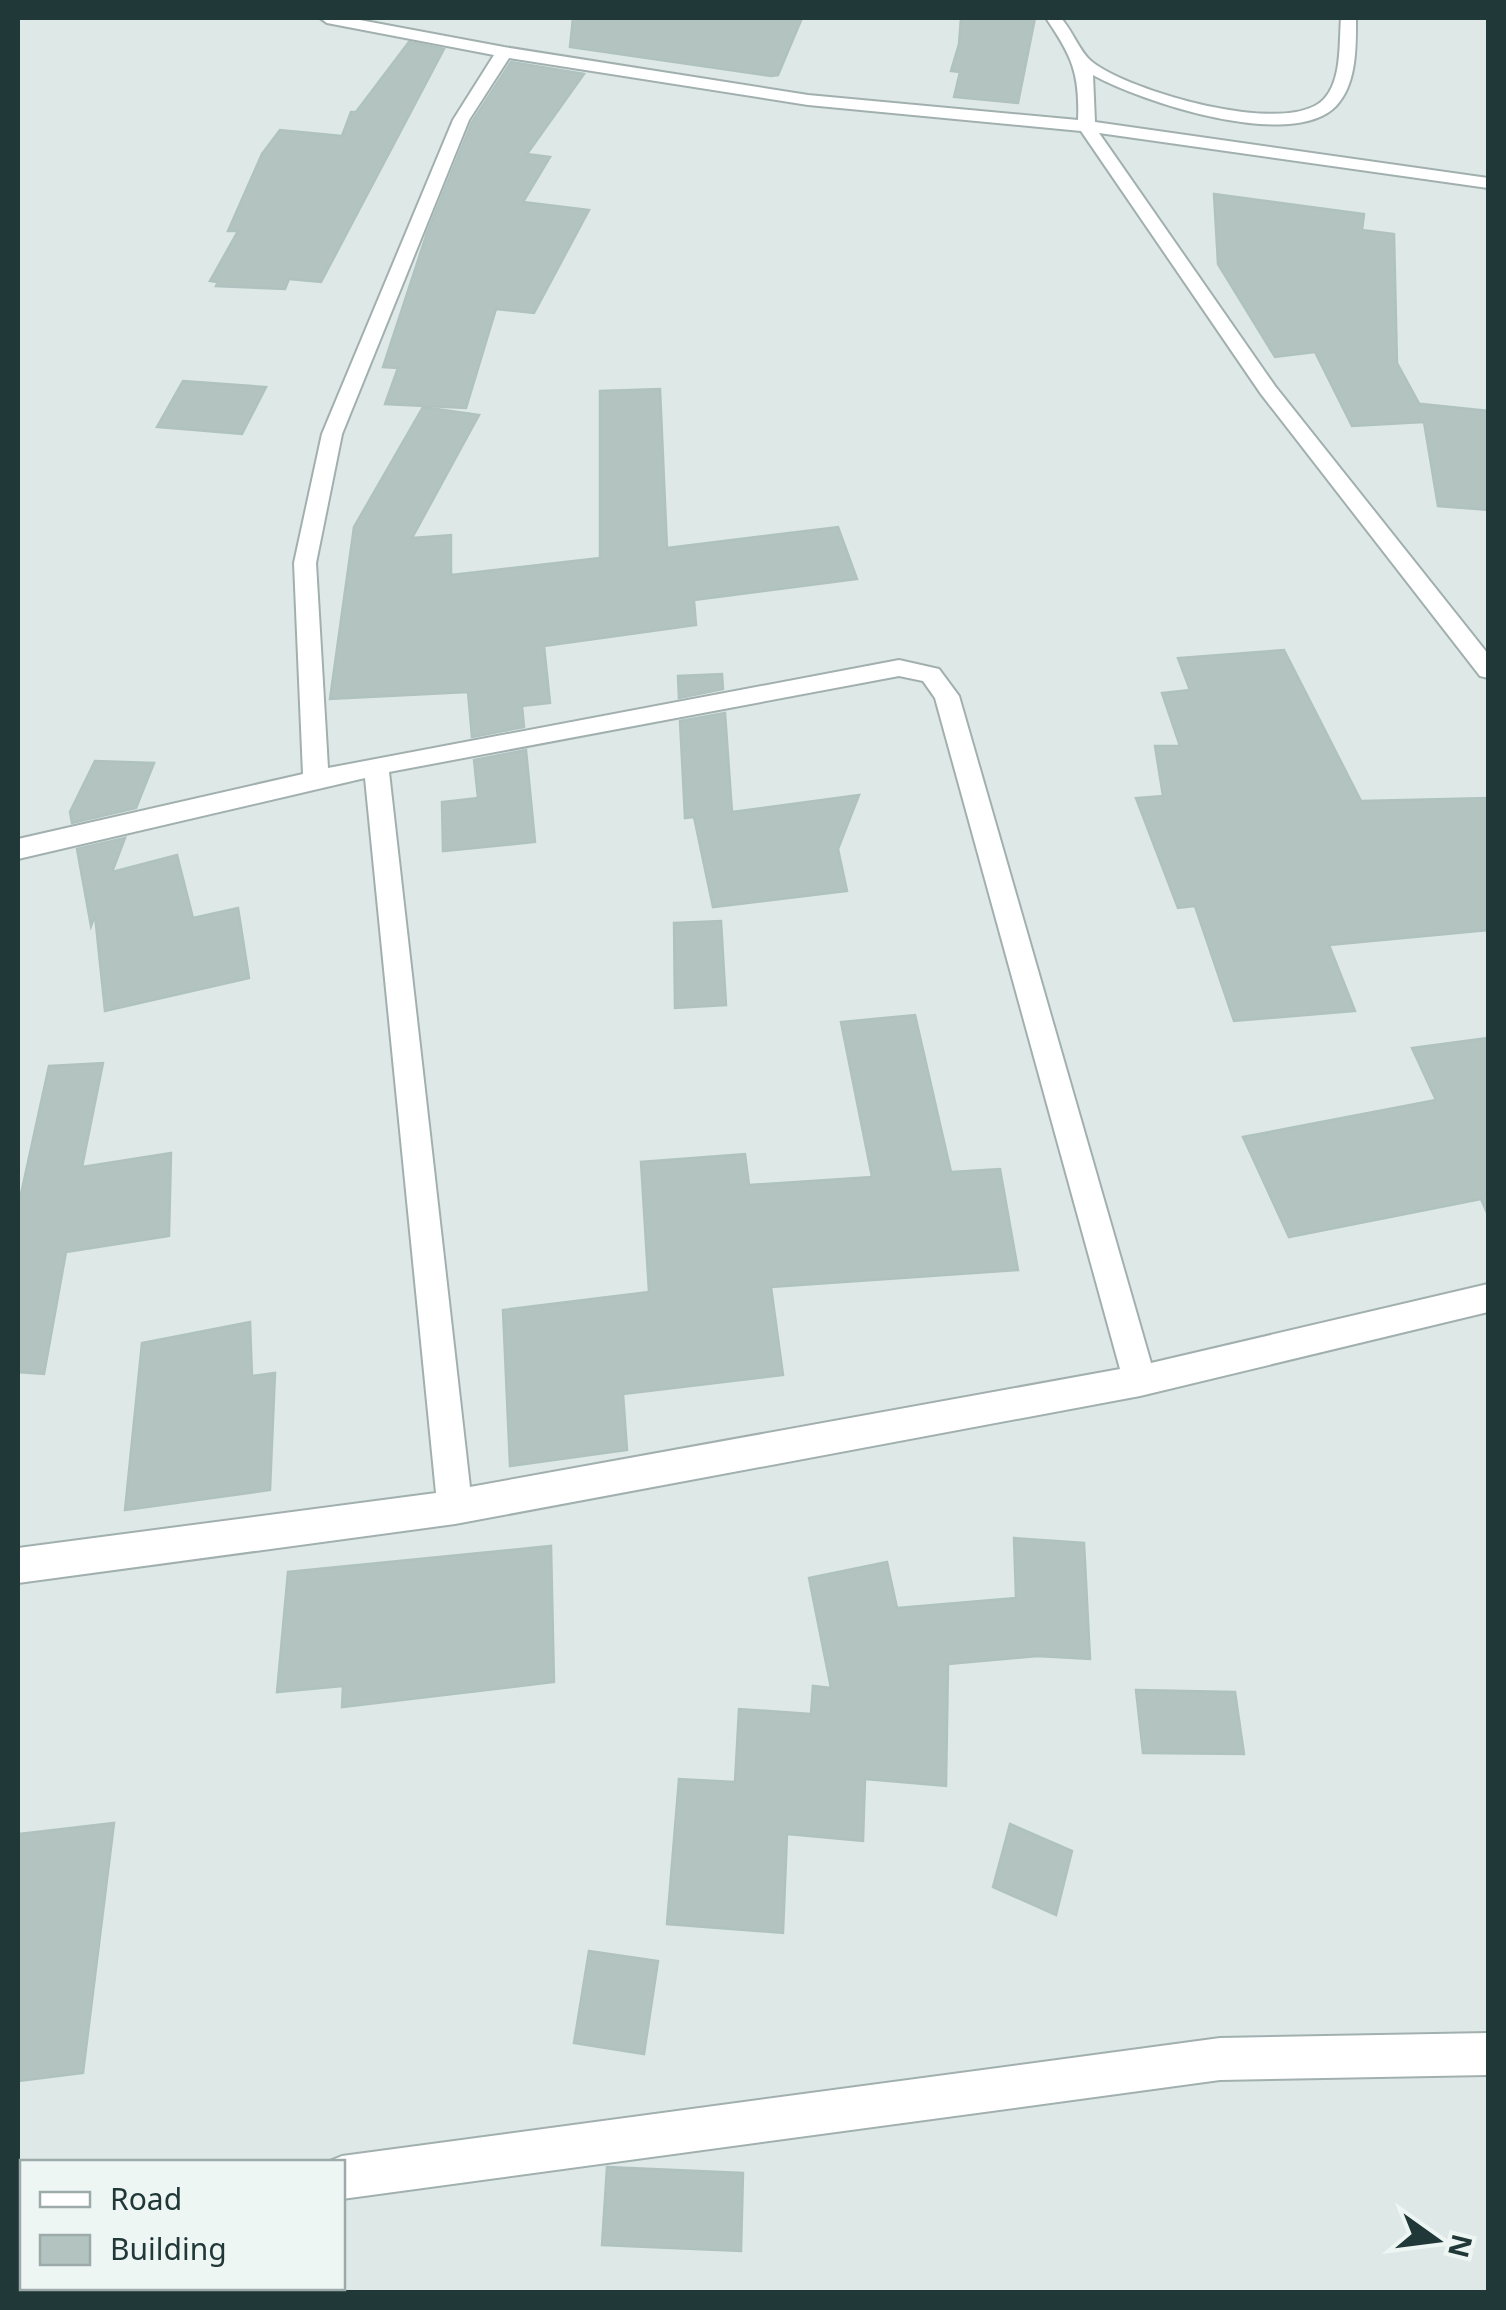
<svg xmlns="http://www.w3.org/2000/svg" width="1506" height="2310" viewBox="0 0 1506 2310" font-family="'Noto Sans',sans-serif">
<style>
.building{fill:#b3c4c0;stroke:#b0c2bf;stroke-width:2.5}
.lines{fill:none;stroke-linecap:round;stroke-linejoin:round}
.minor-casing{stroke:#a1b0af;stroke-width:4}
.minor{fill:#fff;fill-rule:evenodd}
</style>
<rect width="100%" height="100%" fill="#dee9e7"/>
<g class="building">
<polygon points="573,18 802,18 778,75 771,76 570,47"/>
<polygon points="961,18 1035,18 1018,103 954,97 960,72 951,71 959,44"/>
<polygon points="409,42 444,49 321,282 289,279 285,289 216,286 218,282 210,281 238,231 228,231 262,154 280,130 342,136 351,112 356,112"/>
<polygon points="511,62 584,74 527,154 550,157 523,202 589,210 534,313 496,309 466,408 385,404 398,368 383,367 427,233 472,122"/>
<polygon points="1214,194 1364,214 1362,230 1394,234 1397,363 1421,407 1421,404 1488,411 1488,510 1438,506 1424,422 1352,426 1315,352 1275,357 1218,264"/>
<polygon points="183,381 266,387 242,434 157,427"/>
<polygon points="660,389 667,548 838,527 857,579 694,600 696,625 544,646 550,703 522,706 524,727 472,737 468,692 330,699 354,527 423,407 479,415 412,538 451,535 451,575 600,558 600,391"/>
<polygon points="1284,650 1361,801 1488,798 1488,930 1329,945 1355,1011 1234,1021 1195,906 1178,908 1136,798 1163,796 1155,746 1180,746 1162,693 1190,690 1178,658"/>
<polygon points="722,674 723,689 679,698 678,676"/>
<polygon points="725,713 732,812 859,795 838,849 847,891 713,907 694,817 685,818 680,721"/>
<polygon points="526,750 535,842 443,851 442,802 478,798 474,760"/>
<polygon points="95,761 154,763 136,808 72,823 70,812"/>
<polygon points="125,838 112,872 177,855 193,918 238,908 249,978 105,1011 95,915 91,926 77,849"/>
<polygon points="721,921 726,1005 675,1008 674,923"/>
<polygon points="915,1015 951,1172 1000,1169 1018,1270 771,1287 783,1375 623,1394 627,1450 510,1466 503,1310 649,1292 641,1162 745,1154 749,1185 872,1177 841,1022"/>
<polygon points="1488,1038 1488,1215 1481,1199 1289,1237 1243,1137 1436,1100 1412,1048"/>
<polygon points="103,1063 82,1167 171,1153 169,1236 66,1252 44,1374 18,1372 18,1208 49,1066"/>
<polygon points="250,1322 252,1376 275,1373 270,1490 125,1510 142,1343"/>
<polygon points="1014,1538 1084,1543 1090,1659 1037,1656 948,1664 946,1786 865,1779 863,1841 787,1834 783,1933 667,1924 679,1779 735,1782 739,1709 811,1714 813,1686 831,1688 809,1578 887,1562 897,1608 1016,1598"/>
<polygon points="551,1546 554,1682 342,1707 343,1686 277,1692 288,1572"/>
<polygon points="1136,1690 1235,1692 1244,1754 1143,1753"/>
<polygon points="114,1823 83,2073 18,2081 18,1834"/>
<polygon points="1010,1824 1072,1851 1056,1915 993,1887"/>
<polygon points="589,1951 658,1961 644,2054 574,2043"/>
<polygon points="607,2167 743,2173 741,2251 602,2245"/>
</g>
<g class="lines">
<defs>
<g id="minor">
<path d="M320,18H349L504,47L808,95L1078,120C1080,72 1071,55 1046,18H1061C1072,30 1080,52 1091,61C1127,91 1288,138 1324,99C1342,80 1339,43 1341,18H1356C1356,46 1357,84 1336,106C1291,152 1140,101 1093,75L1095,122L1488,178V188L1099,133L1275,386L1488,654V678L1480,676L1261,394L1081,131L808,105L509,58L469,120L342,434L316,563L328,768L899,660L939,669L959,696L1151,1363L1488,1284V1312L1140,1396L455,1524L18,1583V1548L436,1493L365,778L18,859V839L303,774L294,563L322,434L453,120L494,55L327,23ZM899,676L923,681L935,698L1120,1369L470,1487L389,772Z"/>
<polygon points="1488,2033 1488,2075 1220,2080 342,2199 342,2162 327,2162 342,2156 1220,2038"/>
<rect x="18" y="2200" width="4" height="44"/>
</g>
</defs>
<use href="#minor" class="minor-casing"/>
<use href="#minor" class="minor"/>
</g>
<rect width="1506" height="2310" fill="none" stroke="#203838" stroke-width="40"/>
<rect x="20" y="2160" width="325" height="130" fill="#eef6f4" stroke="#9caaa9" stroke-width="2.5"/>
<rect x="40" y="2192" width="50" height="15" fill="#ffffff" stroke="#9caaa9" stroke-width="2.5"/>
<text x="110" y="2210" font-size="30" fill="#203838">Road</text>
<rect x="40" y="2235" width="50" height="30" fill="#b3c4c0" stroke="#9caaa9" stroke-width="2.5"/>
<text x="110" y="2260" font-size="30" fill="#203838">Building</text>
<g transform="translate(1436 2240) rotate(104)" stroke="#eef6f4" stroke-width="8" paint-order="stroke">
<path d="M0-8L18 38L0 25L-18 38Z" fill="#203838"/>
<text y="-15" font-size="28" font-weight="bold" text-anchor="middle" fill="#203838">N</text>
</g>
</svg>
